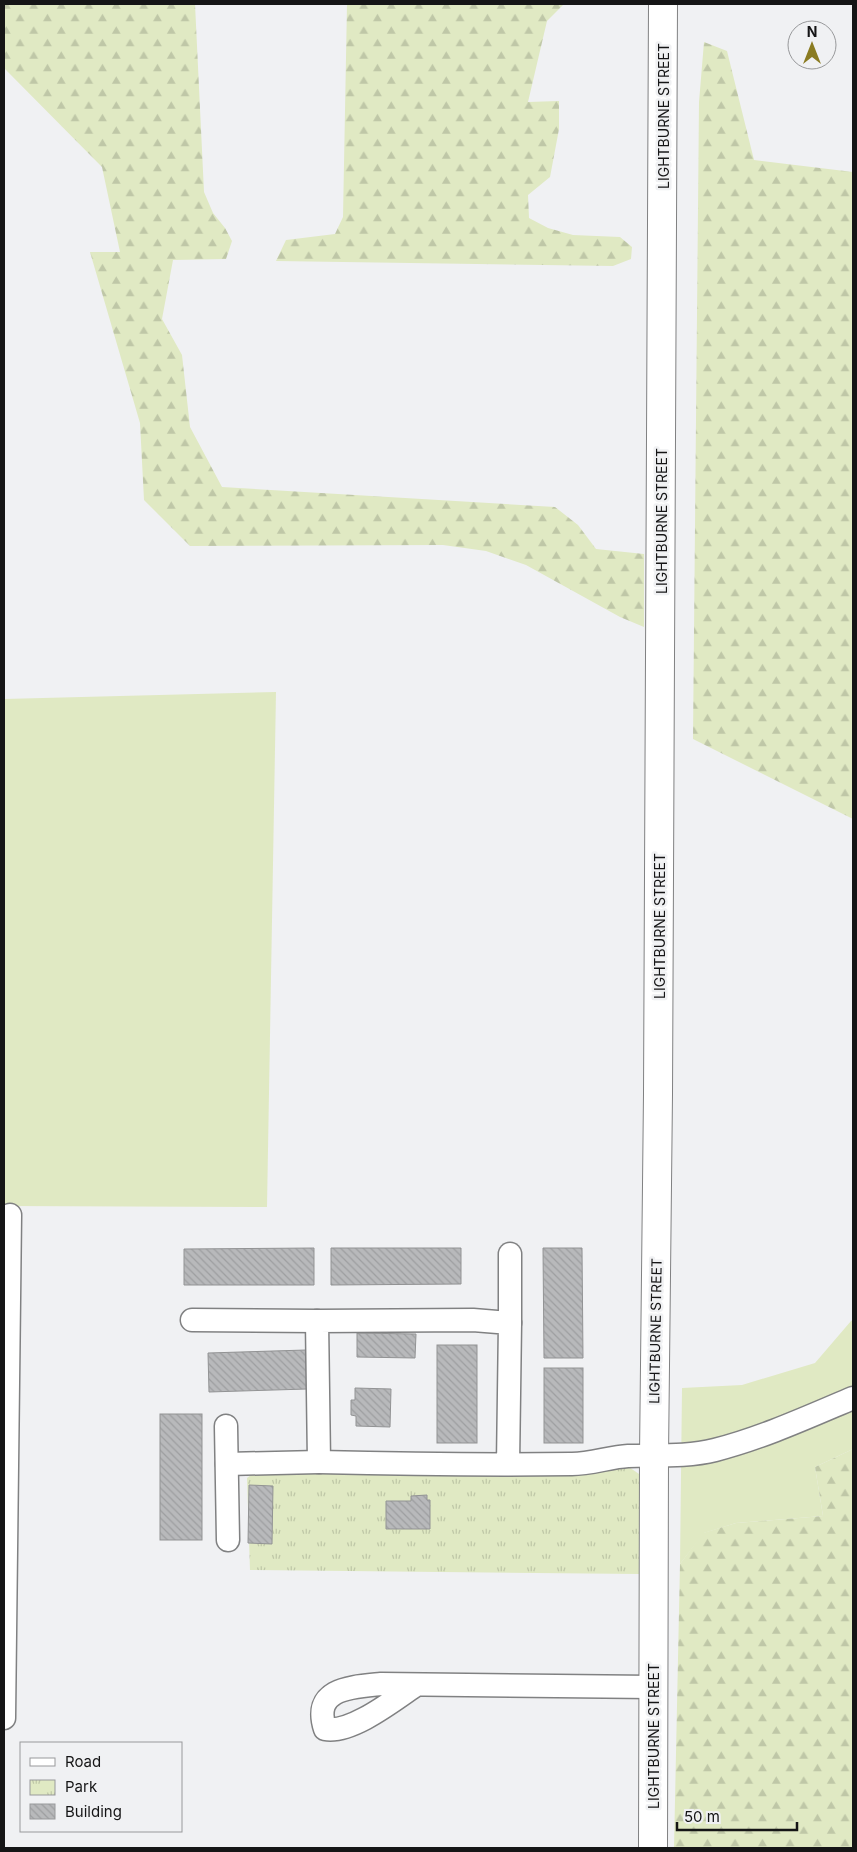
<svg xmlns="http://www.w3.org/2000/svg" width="857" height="1852" viewBox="0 0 857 1852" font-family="Inter,sans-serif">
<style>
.green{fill:#e0e9c3}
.forest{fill:url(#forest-firs)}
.park{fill:url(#park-tufts)}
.building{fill:url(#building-back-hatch);stroke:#929394}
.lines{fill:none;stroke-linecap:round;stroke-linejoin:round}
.minor-casing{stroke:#808182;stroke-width:25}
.major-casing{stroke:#808182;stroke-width:30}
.minor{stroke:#fff;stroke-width:22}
.major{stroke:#fff;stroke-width:28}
.labels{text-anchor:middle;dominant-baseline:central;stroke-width:5;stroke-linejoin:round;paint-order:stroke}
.street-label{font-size:14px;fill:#151516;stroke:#f0f1f3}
</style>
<defs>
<pattern id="forest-firs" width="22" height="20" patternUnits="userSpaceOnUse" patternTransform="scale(1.25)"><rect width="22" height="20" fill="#e0e9c3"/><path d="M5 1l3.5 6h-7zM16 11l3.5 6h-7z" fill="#bfc7a7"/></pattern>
<pattern id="park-tufts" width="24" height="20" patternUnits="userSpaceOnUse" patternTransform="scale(1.25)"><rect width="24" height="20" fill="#e0e9c3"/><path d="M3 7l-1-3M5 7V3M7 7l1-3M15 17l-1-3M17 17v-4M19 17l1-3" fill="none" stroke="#bfc7a7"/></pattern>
<pattern id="building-back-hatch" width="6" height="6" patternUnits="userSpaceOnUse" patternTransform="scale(1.25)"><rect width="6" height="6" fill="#b8b9bb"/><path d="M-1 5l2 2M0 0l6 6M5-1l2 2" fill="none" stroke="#9d9ea0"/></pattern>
</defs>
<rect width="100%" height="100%" fill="#f0f1f3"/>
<g class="green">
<polygon points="276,692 267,1207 4,1206 4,699"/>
<polygon points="853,1320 853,1449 815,1467 823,1516 736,1523 704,1533 680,1564 682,1388 742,1385 815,1363 851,1321"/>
</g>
<g class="forest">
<polygon points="4,4 195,4 204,192 213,213 225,228 232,241 226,259 173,260 162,319 182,355 190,427 222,487 555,507 578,525 596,549 644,554 644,627 620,617 526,565 486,551 443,545 190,546 144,500 140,423 90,252 120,252 102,167 4,68"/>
<polygon points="347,4 564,4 547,21 528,102 559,101 559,129 550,177 528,195 529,218 548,228 573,235 620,237 632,247 631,259 613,266 276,261 286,240 335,234 343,217"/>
<polygon points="704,42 727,51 754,160 853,172 853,819 693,739 699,102"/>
<polygon points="853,1449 853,1848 674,1848 680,1564 703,1533 736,1523 823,1516 815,1467"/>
</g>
<polygon class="park" points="626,1465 639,1474 642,1488 640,1574 250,1570 247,1478 256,1471"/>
<g class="building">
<polygon points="314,1248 314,1285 184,1285 184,1249"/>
<polygon points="331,1248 461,1248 461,1284 331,1285"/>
<polygon points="543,1248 582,1248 583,1358 544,1358"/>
<polygon points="357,1333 416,1334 415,1358 357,1357"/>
<rect x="437" y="1345" width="40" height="98"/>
<polygon points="306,1350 307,1389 209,1392 208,1353"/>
<rect x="544" y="1368" width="39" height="75"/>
<polygon points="355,1388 391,1389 390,1427 356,1426 356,1416 351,1415 351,1400 355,1400"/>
<rect x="160" y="1414" width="42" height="126"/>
<polygon points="249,1485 273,1486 272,1544 248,1543"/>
<polygon points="427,1495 427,1500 430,1500 430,1529 386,1529 386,1501 411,1501 411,1496"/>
</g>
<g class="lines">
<defs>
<g id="minor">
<polyline points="510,1254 510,1323"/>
<polyline points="192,1320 317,1321"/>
<polyline points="226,1426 228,1540"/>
<polyline points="227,1464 319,1462"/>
<path d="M508,1464L510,1323L473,1320L317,1321L319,1462C403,1464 488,1465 572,1464C591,1464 610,1457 628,1456C657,1455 687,1457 715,1450C762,1438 808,1417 853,1398"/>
<path d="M416,1685C394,1700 351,1734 325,1729C312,1688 351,1687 381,1684L653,1687"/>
<polyline points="4,1718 10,1215"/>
</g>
<polyline id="major" points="653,1848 654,1456 658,1094 663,4"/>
</defs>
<use href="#minor" class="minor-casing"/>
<use href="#major" class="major-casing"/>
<use href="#minor" class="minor"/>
<use href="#major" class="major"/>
</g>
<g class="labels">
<g class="street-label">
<text transform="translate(663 116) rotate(-90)">LIGHTBURNE STREET</text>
<text transform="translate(661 521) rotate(-90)">LIGHTBURNE STREET</text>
<text transform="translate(659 926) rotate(-90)">LIGHTBURNE STREET</text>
<text transform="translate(655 1331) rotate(-89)">LIGHTBURNE STREET</text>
<text transform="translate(653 1736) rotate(-90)">LIGHTBURNE STREET</text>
</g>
</g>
<rect width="857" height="1852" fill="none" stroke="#151516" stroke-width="10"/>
<rect x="20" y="1742" width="162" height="90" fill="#f0f1f3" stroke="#98999b"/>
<rect x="30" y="1758" width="25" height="8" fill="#ffffff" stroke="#98999b"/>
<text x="65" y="1767" font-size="15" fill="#151516">Road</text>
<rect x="30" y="1780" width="25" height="15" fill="url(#park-tufts)" stroke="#98999b"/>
<text x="65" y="1792" font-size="15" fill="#151516">Park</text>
<rect x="30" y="1804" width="25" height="15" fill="url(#building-back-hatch)" stroke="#98999b"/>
<text x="65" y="1817" font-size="15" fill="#151516">Building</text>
<g transform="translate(812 45)"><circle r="24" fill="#f0f1f3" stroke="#98999b"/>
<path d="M0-4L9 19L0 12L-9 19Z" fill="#8a7b21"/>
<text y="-8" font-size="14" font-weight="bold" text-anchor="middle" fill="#151516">N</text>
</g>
<path d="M677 1822v8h120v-8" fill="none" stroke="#151516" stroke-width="2.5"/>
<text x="684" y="1822" font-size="15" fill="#151516" stroke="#f0f1f3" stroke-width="4" paint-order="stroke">50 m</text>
</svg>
